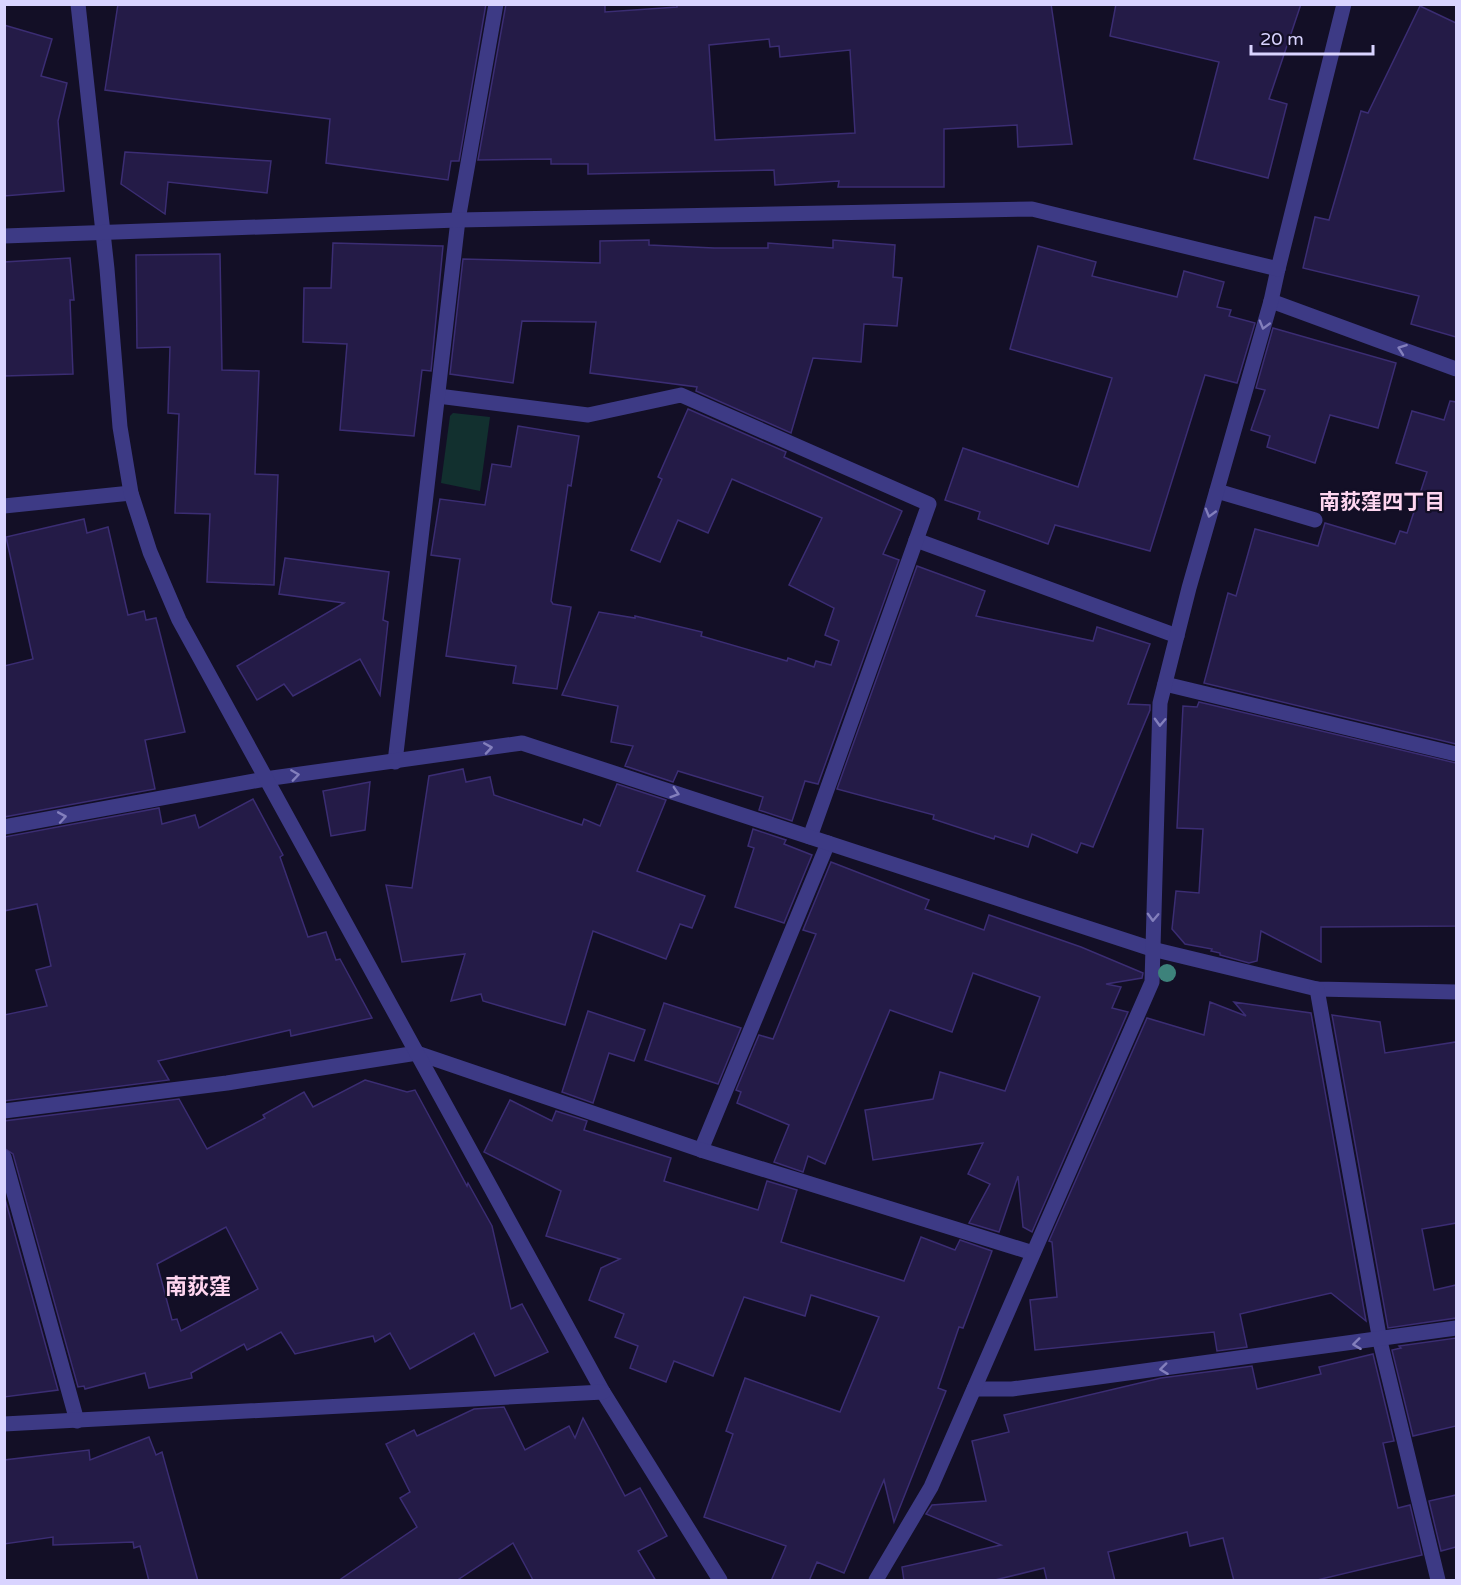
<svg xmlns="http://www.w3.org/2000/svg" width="1461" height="1585" viewBox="0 0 1461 1585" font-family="'Varela Round','Noto Sans JP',sans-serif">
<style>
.green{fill:#12302f}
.building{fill:#241b47;stroke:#3b2d73;stroke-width:1.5;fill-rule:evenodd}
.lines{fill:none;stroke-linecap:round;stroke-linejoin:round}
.service{stroke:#3d3a85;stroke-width:15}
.minor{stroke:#3d3a85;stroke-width:15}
.tertiary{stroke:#3d3a85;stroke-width:15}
.tree{fill:#3d827b}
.oneway{stroke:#837fbc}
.labels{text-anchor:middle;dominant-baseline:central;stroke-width:4.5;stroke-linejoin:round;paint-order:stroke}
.neighbourhood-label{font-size:21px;font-weight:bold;fill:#ffd6f0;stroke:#130f26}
.quarter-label{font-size:22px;font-weight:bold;fill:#ffd6f0;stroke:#130f26}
</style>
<rect width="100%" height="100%" fill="#130f26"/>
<polygon class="green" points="453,413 490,417 480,491 441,483 450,416"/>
<g class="building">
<polygon points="118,4 486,4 459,161 451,161 448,180 326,163 330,119 105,90"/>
<path d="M506,4H605V12L677,7V4H1051L1072,144L1018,147L1017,125L944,129V187H838L839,181L775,185L774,170L588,174V164H551V159L478,160ZM769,39L770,47L779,46L780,57L850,50L855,133L715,140L709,45Z"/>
<polygon points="1116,4 1301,4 1269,99 1287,104 1268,178 1194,159 1219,62 1110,36"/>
<polygon points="1420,6 1456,23 1456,337 1411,324 1419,296 1303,268 1315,217 1329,220 1361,111 1368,113"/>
<polygon points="4,25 52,39 41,76 67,83 58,121 64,191 4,196"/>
<polygon points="125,152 271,161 267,193 168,182 165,214 121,184"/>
<polygon points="649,240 649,245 714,248 768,248 768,243 833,248 833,240 895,245 893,277 902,278 897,326 864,324 861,362 813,358 791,433 696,391 697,387 590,373 596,322 522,321 513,383 450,374 463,259 600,263 600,241"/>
<polygon points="333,243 443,246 431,371 422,370 414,436 340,430 347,344 303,342 304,288 331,288"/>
<polygon points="1038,246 1096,262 1092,276 1177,297 1184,271 1224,282 1217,307 1231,310 1229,316 1255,323 1237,383 1205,375 1150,551 1055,525 1048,544 978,519 980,512 945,500 963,448 1078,487 1112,378 1010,349"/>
<polygon points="220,254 222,370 259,371 255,474 278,475 274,585 207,582 210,514 175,513 179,414 168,413 170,347 137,348 136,255"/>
<polygon points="70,258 74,300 70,300 73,374 4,376 4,262"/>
<polygon points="1273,328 1396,363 1378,428 1330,415 1315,463 1267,447 1270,436 1251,430 1265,390 1256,388"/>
<polygon points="1450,401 1456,402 1456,744 1204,683 1228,593 1236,596 1255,529 1318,546 1325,523 1395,544 1400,531 1407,533 1427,472 1396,463 1412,411 1444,420"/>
<polygon points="688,409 786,452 784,457 902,511 883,554 899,560 818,784 805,781 792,821 759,810 763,797 678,771 673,782 625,766 633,746 611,742 618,706 562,695 599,612 635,618 635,616 702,632 701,636 787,661 788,658 814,667 816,661 831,665 839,641 825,635 834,608 789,585 822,518 732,479 708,533 678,520 660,562 631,550 662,479 658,477"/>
<polygon points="518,426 579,436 571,486 568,485 551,601 553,604 571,607 557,689 513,683 516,666 446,656 460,559 431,555 440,499 485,505 492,464 511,467"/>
<polygon points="84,519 87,533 108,527 128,615 144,611 146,620 156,618 185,732 145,740 155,789 4,817 4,666 33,659 6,537"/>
<polygon points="285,558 389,572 383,620 388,622 380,695 360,659 293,696 284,684 257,700 237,666 344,603 279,594"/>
<polygon points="917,566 985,591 976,616 1093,641 1097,627 1150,644 1128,704 1150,705 1150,710 1093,847 1081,843 1077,853 1032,834 1028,847 995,836 994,839 933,819 934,815 837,789"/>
<polygon points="1199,702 1456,763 1456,926 1321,927 1321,962 1261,931 1257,961 1249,963 1220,955 1220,953 1211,951 1212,949 1185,944 1172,929 1176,891 1199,893 1203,829 1177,828 1183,706 1197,707"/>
<polygon points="463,769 466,782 490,777 494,795 582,825 584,819 600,826 617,784 666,800 637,871 705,896 692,928 680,924 666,959 593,931 565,1025 483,1001 481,994 451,1001 465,954 402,962 386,885 412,888 429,776"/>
<polygon points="370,782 365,830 331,836 323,791"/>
<polygon points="253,799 283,855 280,857 308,937 326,932 336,960 340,959 372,1018 291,1036 290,1030 158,1061 169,1080 4,1101 4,1015 47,1006 36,970 51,966 37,904 4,911 4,837 159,808 162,824 195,815 199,828"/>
<polygon points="753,829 786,840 784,844 812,855 784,923 735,907 754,848 748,846"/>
<polygon points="831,862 929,900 925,909 984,930 989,915 1081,947 1143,973 1142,978 1106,984 1121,987 1112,1008 1128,1012 1032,1232 1023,1227 1018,1176 999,1232 969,1223 990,1184 968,1174 983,1143 873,1160 865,1110 933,1099 940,1072 1005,1091 1040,997 973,973 952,1032 890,1010 825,1164 808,1156 803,1172 774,1162 789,1125 737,1103 741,1092 736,1090 759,1035 773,1039 816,934 803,930"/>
<polygon points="1210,1002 1246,1016 1234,1002 1311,1013 1366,1321 1331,1293 1240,1314 1247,1347 1217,1351 1214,1332 1035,1350 1030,1300 1057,1297 1052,1242 1049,1241 1147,1018 1204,1035"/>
<polygon points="664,1003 741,1028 718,1084 645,1060"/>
<polygon points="588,1011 645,1030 634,1061 609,1053 593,1103 562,1092"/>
<polygon points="1332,1015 1380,1022 1385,1053 1456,1042 1456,1223 1422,1229 1434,1290 1456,1285 1456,1318 1388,1328"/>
<path d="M365,1080L407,1092L415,1090L467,1186L468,1183L492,1226L511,1309L522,1304L548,1352L495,1376L474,1333L410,1369L390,1333L375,1342L373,1336L295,1354L281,1332L247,1350L244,1344L191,1373L192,1378L149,1388L145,1373L85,1389L84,1386L78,1387L13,1154L4,1148V1121L179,1099L207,1149L265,1118L263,1115L304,1092L313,1107ZM226,1227L258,1289L181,1331L177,1319L172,1320L157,1264Z"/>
<polygon points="510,1100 552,1121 556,1111 587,1121 584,1130 671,1158 664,1181 758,1210 767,1181 797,1190 781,1242 904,1281 921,1237 955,1250 960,1240 992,1251 963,1328 959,1327 938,1388 946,1391 894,1522 884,1480 844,1573 817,1562 809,1581 771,1581 786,1546 704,1517 733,1434 726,1431 745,1378 840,1412 879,1317 811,1295 805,1316 744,1297 713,1376 674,1361 666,1382 630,1368 638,1346 615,1337 624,1314 589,1300 601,1268 620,1259 546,1236 561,1191 484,1152"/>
<polygon points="4,1195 58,1390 4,1397"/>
<polygon points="1456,1338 1456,1426 1413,1436 1392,1350 1401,1348 1399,1346"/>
<polygon points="1373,1354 1394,1441 1383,1443 1398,1508 1410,1505 1422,1555 1313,1581 1234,1581 1223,1538 1190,1546 1187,1532 1108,1552 1115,1581 1047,1581 1044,1568 991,1581 904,1581 902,1567 1001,1545 926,1514 932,1505 986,1501 972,1441 1009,1432 1004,1415 1161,1378 1252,1366 1257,1389 1321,1374 1319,1367"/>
<polygon points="504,1407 525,1450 569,1426 575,1438 583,1418 625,1496 640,1488 667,1536 638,1551 656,1581 533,1580 513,1543 456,1581 338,1581 417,1527 400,1498 410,1492 386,1444 414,1430 417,1436 474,1409"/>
<polygon points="149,1437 156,1455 162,1452 198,1581 149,1581 140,1546 134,1548 133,1542 53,1545 53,1537 4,1544 4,1460 89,1450 90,1460"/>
<polygon points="1456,1495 1456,1547 1441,1551 1429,1501"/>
</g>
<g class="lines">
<g class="service">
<polyline points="1217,491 1315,520"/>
<polyline points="916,540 1177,636"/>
<polyline points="1165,684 1456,754"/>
<polyline points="701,1150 828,843"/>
<polyline points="4,1157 77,1421"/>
</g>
<g class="minor">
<polyline points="1271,301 1456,369"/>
<polyline points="438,396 588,415 681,395 929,504 810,837"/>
<polyline points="4,506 131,493"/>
<polyline points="395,762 458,220 496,4"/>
<polyline points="4,827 265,779 522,743 1152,949 1317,989 1456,992"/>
<polyline points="1317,989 1380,1341 1438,1580"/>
<polyline points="4,1111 227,1083 417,1053 701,1150 1033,1253"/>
<polyline points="974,1389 1012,1389 1456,1328"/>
<polyline points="876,1580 931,1487 1152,982 1160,703 1189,588 1271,301 1278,269"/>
</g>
<g class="tertiary">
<polyline points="78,4 107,269 120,427 131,493 150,552 179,620 603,1392 720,1580"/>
<polyline points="4,236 458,220 1032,209 1278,269 1344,4"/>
<polyline points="4,1424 603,1392"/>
</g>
</g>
<circle class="tree" cx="1167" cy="973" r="9"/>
<defs><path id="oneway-chevron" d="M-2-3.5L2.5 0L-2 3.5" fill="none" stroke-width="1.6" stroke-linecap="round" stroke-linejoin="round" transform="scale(1.5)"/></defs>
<g class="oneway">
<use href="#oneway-chevron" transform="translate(1264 325) rotate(106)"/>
<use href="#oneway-chevron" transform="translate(1402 349) rotate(-160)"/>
<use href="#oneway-chevron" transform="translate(1210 513) rotate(106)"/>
<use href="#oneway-chevron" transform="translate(1160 722) rotate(92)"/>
<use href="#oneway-chevron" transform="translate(488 748) rotate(-9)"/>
<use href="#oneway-chevron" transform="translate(295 775) rotate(-8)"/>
<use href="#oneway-chevron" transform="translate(675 793) rotate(18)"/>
<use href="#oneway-chevron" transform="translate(62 817) rotate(-10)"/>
<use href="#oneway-chevron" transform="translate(1153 917) rotate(92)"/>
<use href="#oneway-chevron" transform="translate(1357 1344) rotate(173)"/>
<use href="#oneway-chevron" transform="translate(1164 1369) rotate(173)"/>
</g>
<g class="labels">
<g class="neighbourhood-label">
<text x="1382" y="502">南荻窪四丁目</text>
</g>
<g class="quarter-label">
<text x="198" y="1287">南荻窪</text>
</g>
</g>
<rect width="1461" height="1585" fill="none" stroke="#d9d4ff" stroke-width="12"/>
<path d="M1251 45v9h122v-9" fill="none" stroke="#d9d4ff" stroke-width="3"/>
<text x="1260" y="45" font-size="18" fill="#d9d4ff" stroke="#130f26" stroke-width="4.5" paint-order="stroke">20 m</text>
</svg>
